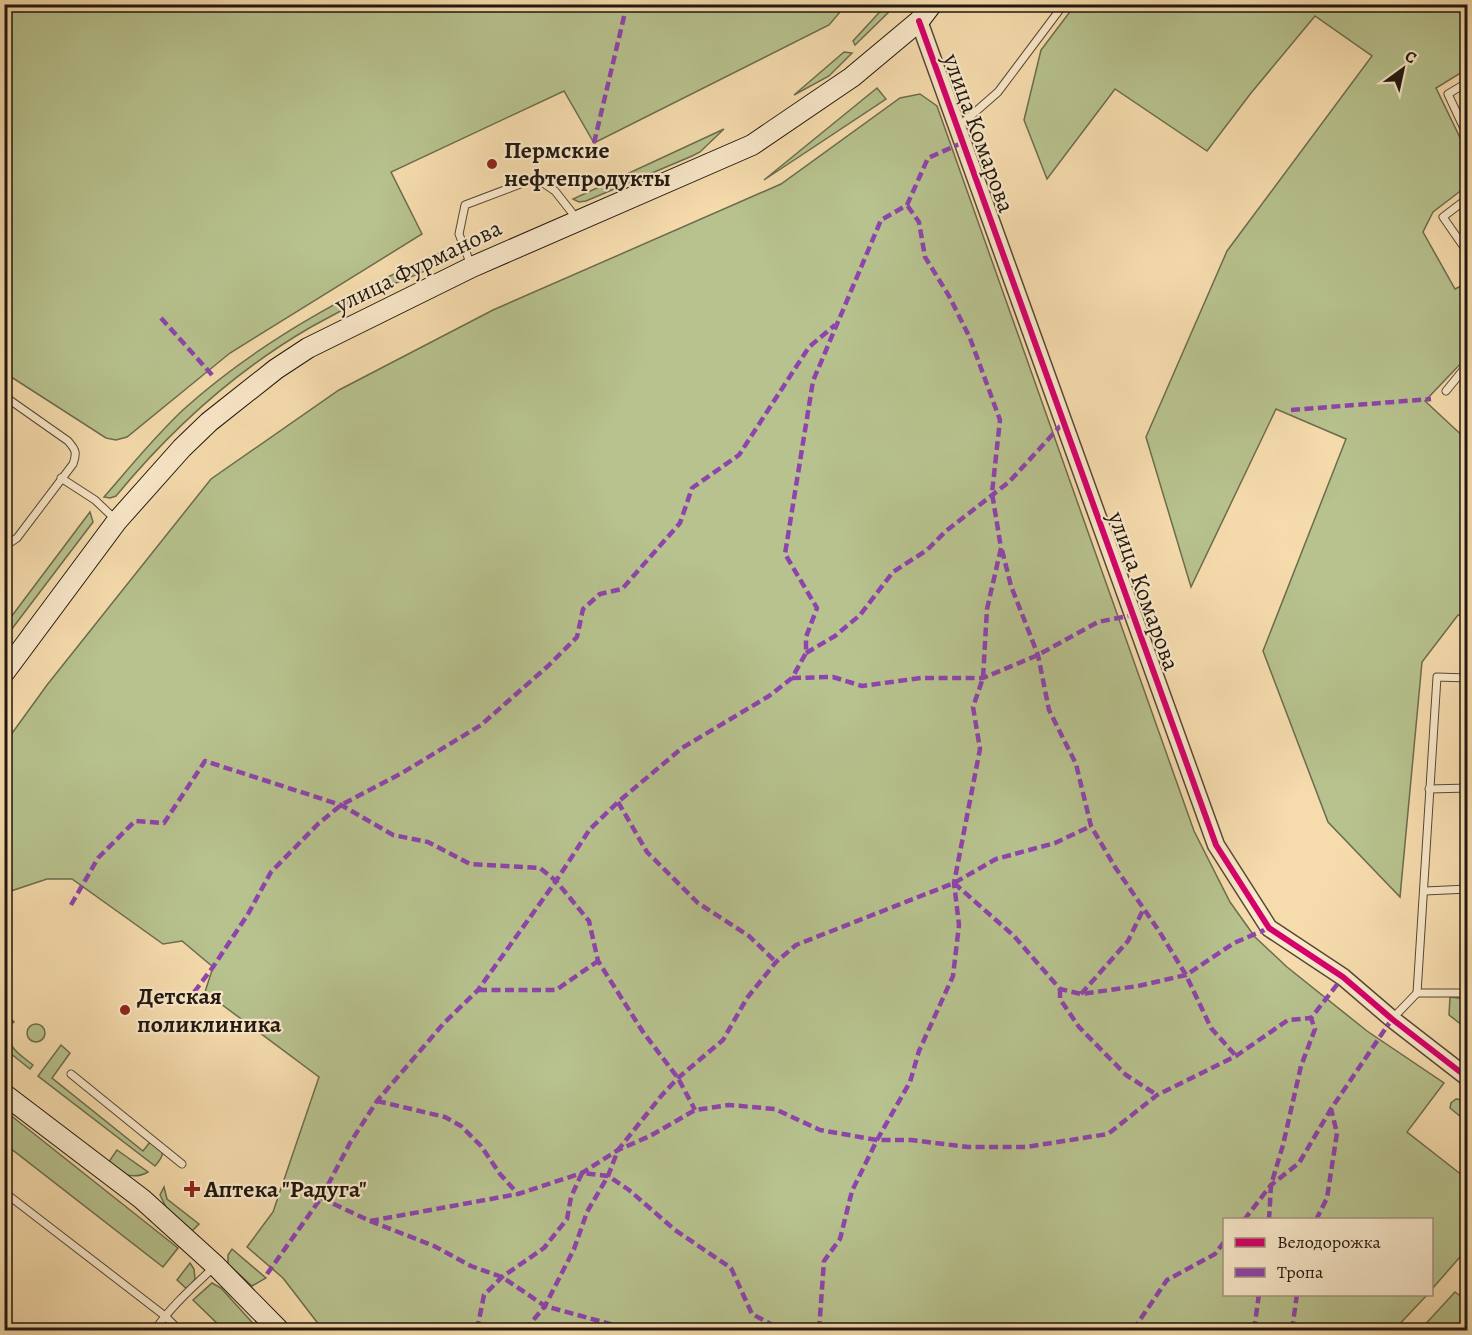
<svg xmlns="http://www.w3.org/2000/svg" width="1472" height="1335" viewBox="0 0 1472 1335" font-family="Alegreya,serif">
<style>
.green{fill:#b7c28e;stroke:#6c6c4e;stroke-width:1.5}
.lines{fill:none;stroke-linecap:round;stroke-linejoin:round}
.service-casing{stroke:#564836;stroke-width:9}
.tertiary-casing{stroke:#564836;stroke-width:19}
.secondary-casing{stroke:#20170f;stroke-width:22}
.service{stroke:#f9e8ca;stroke-width:7}
.tertiary{stroke:#f9e8ca;stroke-width:16}
.secondary{stroke:#f9e8ca;stroke-width:20}
.quiet{stroke:#8e44ad;stroke-width:4.5;stroke-dasharray:9 4.5;stroke-linecap:butt}
.cycleway-casing{stroke:#f9e8ca;stroke-width:10}
.cycleway{stroke:#d6006c;stroke-width:6}
.poi-dot{fill:#8f2418;stroke:#f9e8ca;stroke-width:2}
.labels{text-anchor:middle;dominant-baseline:central;stroke-width:4.5;stroke-linejoin:round;paint-order:stroke}
.street-label{font-size:24px;fill:#20170f;stroke:#f9e8ca}
.poi-label{font-size:24px;font-weight:bold;fill:#20170f;stroke:#f9e8ca;text-anchor:start}
</style>
<rect width="100%" height="100%" fill="#f6dcad"/>
<filter id="stains"><feTurbulence type="fractalNoise" baseFrequency=".00333" numOctaves="4"/><feColorMatrix values="0 0 0 0 .2 0 0 0 0 .09 0 0 0 0 .02 0 0 0 .5 -.17"/></filter>
<radialGradient id="worn" r=".72"><stop offset=".6" stop-color="#630" stop-opacity="0"/><stop offset="1" stop-color="#630" stop-opacity=".3"/></radialGradient>
<g class="green">
<polygon points="887,4 896,5 855,45 853,41"/>
<polygon points="4,5 5,4 846,5 829,25 594,143 564,91 391,172 422,234 230,353 127,437 116,440 106,438 5,373"/>
<polygon points="1075,5 1467,5 1467,69 1436,88 1467,152 1467,186 1433,212 1423,232 1455,289 1467,283 1467,357 1425,401 1467,440 1467,615 1458,615 1422,662 1400,897 1328,822 1263,651 1346,439 1276,409 1191,587 1146,437 1227,251 1372,56 1315,16 1251,93 1207,151 1115,89 1047,179 1024,120 1041,50"/>
<polygon points="844,52 852,53 829,76 794,95"/>
<polygon points="877,88 886,99 764,180"/>
<polygon points="920,94 937,106 1194,831 1230,902 1255,937 1287,967 1367,1031 1444,1083 1407,1132 1467,1179 1467,1249 1432,1289 1432,1220 1224,1220 1224,1294 1427,1295 1394,1330 323,1330 283,1278 247,1247 273,1212 319,1077 205,992 213,967 182,941 163,944 72,879 47,879 11,891 5,895 5,743 47,685 211,479 339,390 493,310 781,184 900,98"/>
<polygon points="724,129 700,152 692,156 586,201 579,202 573,199"/>
<path d="M453,247L455,251C440,269 405,278 384,288C359,301 335,314 311,327C235,371 172,428 116,496L110,498L104,497C130,467 155,436 184,409C263,338 357,289 453,247Z"/>
<polygon points="90,512 93,522 5,638 5,625"/>
<polygon points="1450,997 1467,999 1467,1029 1449,1015"/>
<path d="M10,1018L14,1022L9,1026C7,1049 17,1052 33,1065L30,1069L5,1049V1019Z"/>
<circle cx="36" cy="1033" r="9"/>
<path d="M61,1045L70,1053L52,1078L143,1151L154,1137L162,1144C164,1154 162,1158 155,1166L38,1076Z"/>
<polygon points="1456,1099 1463,1100 1467,1103 1467,1122 1450,1108 1451,1103"/>
<polygon points="4,1110 178,1248 163,1267 5,1144"/>
<path d="M117,1150L148,1172C132,1181 121,1173 108,1163Z"/>
<polygon points="164,1187 167,1199 199,1224 192,1231 166,1207 160,1195"/>
<polygon points="232,1249 266,1278 252,1286 228,1264 228,1255"/>
<polygon points="190,1263 194,1269 195,1279 188,1290 177,1280"/>
<polygon points="212,1283 221,1288 259,1330 224,1330 193,1300"/>
<polygon points="1455,1292 1467,1301 1457,1330 1420,1330"/>
</g>
<g class="lines">
<defs>
<g id="service">
<polyline points="1468,82 1448,94 1468,137"/>
<polyline points="958,127 998,92 1064,4"/>
<polyline points="1468,198 1443,217 1468,253"/>
<polyline points="471,265 459,234 465,205 536,178 555,191 577,219"/>
<polyline points="1446,391 1468,364"/>
<path d="M4,396L68,441C76,450 77,453 73,464L17,538L11,542L4,543"/>
<polyline points="61,478 95,500 115,519"/>
<polyline points="1429,789 1468,788"/>
<polyline points="1425,891 1468,889"/>
<polyline points="1417,993 1468,993"/>
<polyline points="1392,1019 1417,993 1437,677 1468,678"/>
<polyline points="71,1074 182,1164"/>
<polyline points="4,1192 165,1316 179,1330"/>
<path d="M155,1330C171,1306 193,1287 214,1267"/>
</g>
<polyline id="tertiary" points="919,21 1216,845 1269,928 1343,977 1392,1019 1468,1078"/>
<g id="secondary">
<polyline points="4,673 117,521 182,448 209,422 276,369 308,348 472,267 752,145 852,77 919,21 932,4"/>
<polyline points="4,1094 142,1199 216,1266 279,1330"/>
</g>
</defs>
<use href="#service" class="service-casing"/>
<use href="#tertiary" class="tertiary-casing"/>
<use href="#secondary" class="secondary-casing"/>
<use href="#service" class="service"/>
<use href="#tertiary" class="tertiary"/>
<use href="#secondary" class="secondary"/>
<g class="quiet">
<polyline points="594,143 627,4"/>
<polyline points="161,318 213,376"/>
<polyline points="1291,410 1431,399"/>
<polyline points="1002,550 1011,586 1038,655 1049,710 1076,764 1091,826 1115,867 1159,931 1186,975 1211,1028 1236,1056"/>
<polyline points="806,653 835,636 860,615 893,572 927,550 946,531 1009,482 1064,422"/>
<polyline points="792,678 833,677 862,686 921,678 983,678 1038,655 1098,622 1133,615"/>
<polyline points="618,802 647,852 698,903 749,936 776,962"/>
<polyline points="954,883 1014,936 1060,989 1081,994 1138,986 1186,975 1234,943 1269,928"/>
<polyline points="71,905 98,858 135,821 164,823 205,761 341,805 393,835 428,842 470,864 540,868 556,881 589,921 598,961 643,1032 678,1078 695,1110"/>
<polyline points="1060,989 1060,999 1079,1027 1126,1075 1157,1095"/>
<polyline points="478,990 556,990 598,961"/>
<polyline points="1081,994 1128,941 1143,910"/>
<polyline points="186,1003 213,967 248,914 271,872 318,824 341,805 402,773 481,725 548,666 577,637 583,609 600,594 622,589 680,523 692,488 739,455 809,347 835,325"/>
<polyline points="377,1101 445,1117 461,1126 481,1146 500,1174 518,1194"/>
<polyline points="321,1198 370,1221 434,1246 471,1266 502,1277 545,1306 632,1330"/>
<polyline points="1244,1220 1271,1185 1299,1163 1331,1109 1392,1019"/>
<polyline points="1269,1220 1271,1185 1283,1145 1301,1066 1315,1029 1311,1018 1343,977"/>
<polyline points="1316,1220 1327,1198 1337,1133 1331,1109"/>
<polyline points="370,1221 518,1194 582,1173 618,1150 650,1136 695,1110 729,1105 775,1109 820,1130 877,1140 911,1140 968,1147 1026,1147 1108,1134 1157,1095 1236,1056 1288,1020 1311,1018"/>
<polyline points="267,1274 321,1198 350,1143 377,1101 444,1023 478,990 556,881 590,829 618,802 682,748 769,696 792,678 806,653 806,637 817,608 785,554 813,381 881,220 907,205 928,158 964,142"/>
<polyline points="477,1330 484,1295 502,1277 544,1248 567,1219 571,1197 582,1173 608,1176 629,1190 675,1230 731,1268 752,1314 782,1330"/>
<polyline points="525,1330 545,1306 574,1249 587,1212 608,1176 618,1150 662,1095 678,1078 723,1040 747,998 776,962 796,945 954,883 996,859 1055,843 1091,826"/>
<polyline points="819,1330 824,1261 840,1239 852,1191 877,1140 910,1082 919,1051 953,976 959,925 954,883 980,749 973,707 983,678 987,609 1001,548 992,493 1000,420 970,338 949,296 925,257 919,222 907,205"/>
<polyline points="1133,1330 1167,1280 1215,1254 1224,1242"/>
<polyline points="1254,1330 1259,1294"/>
<polyline points="1292,1330 1297,1294"/>
</g>
<defs>
<polyline id="cycleway" points="919,21 1216,845 1269,928 1343,977 1392,1019 1468,1078"/>
</defs>
<use href="#cycleway" class="cycleway-casing"/>
<use href="#cycleway" class="cycleway"/>
</g>
<g class="poi-dot">
<circle cx="492" cy="164" r="6"/>
<circle cx="125" cy="1010" r="6"/>
<path d="M189 1180h6v6h6v6h-6v6h-6v-6h-6v-6h6z"/>
</g>
<g class="labels">
<g class="street-label">
<text transform="translate(979 133) rotate(70)">улица Комарова</text>
<text transform="translate(418 266) rotate(-26)">улица Фурманова</text>
<text transform="translate(1144 591) rotate(70)">улица Комарова</text>
</g>
<g class="poi-label">
<text x="504" y="150">Пермские<tspan x="504" dy="28">нефтепродукты</tspan></text>
<text x="137" y="996">Детская<tspan x="137" dy="28">поликлиника</tspan></text>
<text x="204" y="1189">Аптека "Радуга"</text>
</g>
</g>
<rect width="1472" height="1335" fill="none" stroke="#f6dcad" stroke-width="24"/>
<rect x="6" y="6" width="1460" height="1323" fill="none" stroke="#20170f" stroke-width="3"/>
<rect x="12" y="12" width="1448" height="1311" fill="none" stroke="#20170f" stroke-width="1.5"/>
<rect x="1223" y="1218" width="210" height="78" fill="#f9e8ca" stroke="#a2947f" stroke-width="1.5"/>
<rect x="1235" y="1238" width="30" height="9" fill="#d6006c" stroke="#a2947f" stroke-width="1.5"/>
<text x="1277" y="1248" font-size="18" fill="#20170f">Велодорожка</text>
<rect x="1235" y="1268" width="30" height="9" fill="#8e44ad" stroke="#a2947f" stroke-width="1.5"/>
<text x="1277" y="1278" font-size="18" fill="#20170f">Тропа</text>
<g transform="translate(1403 69) rotate(33)" stroke="#f9e8ca" stroke-width="4.5" paint-order="stroke">
<path d="M0-4.5L10 22L0 15L-10 22Z" fill="#20170f"/>
<text y="-9" font-size="16" font-weight="bold" text-anchor="middle" fill="#20170f">С</text>
</g>
<rect width="100%" height="100%" filter="url(#stains)"/>
<rect width="100%" height="100%" fill="url(#worn)"/>
</svg>
